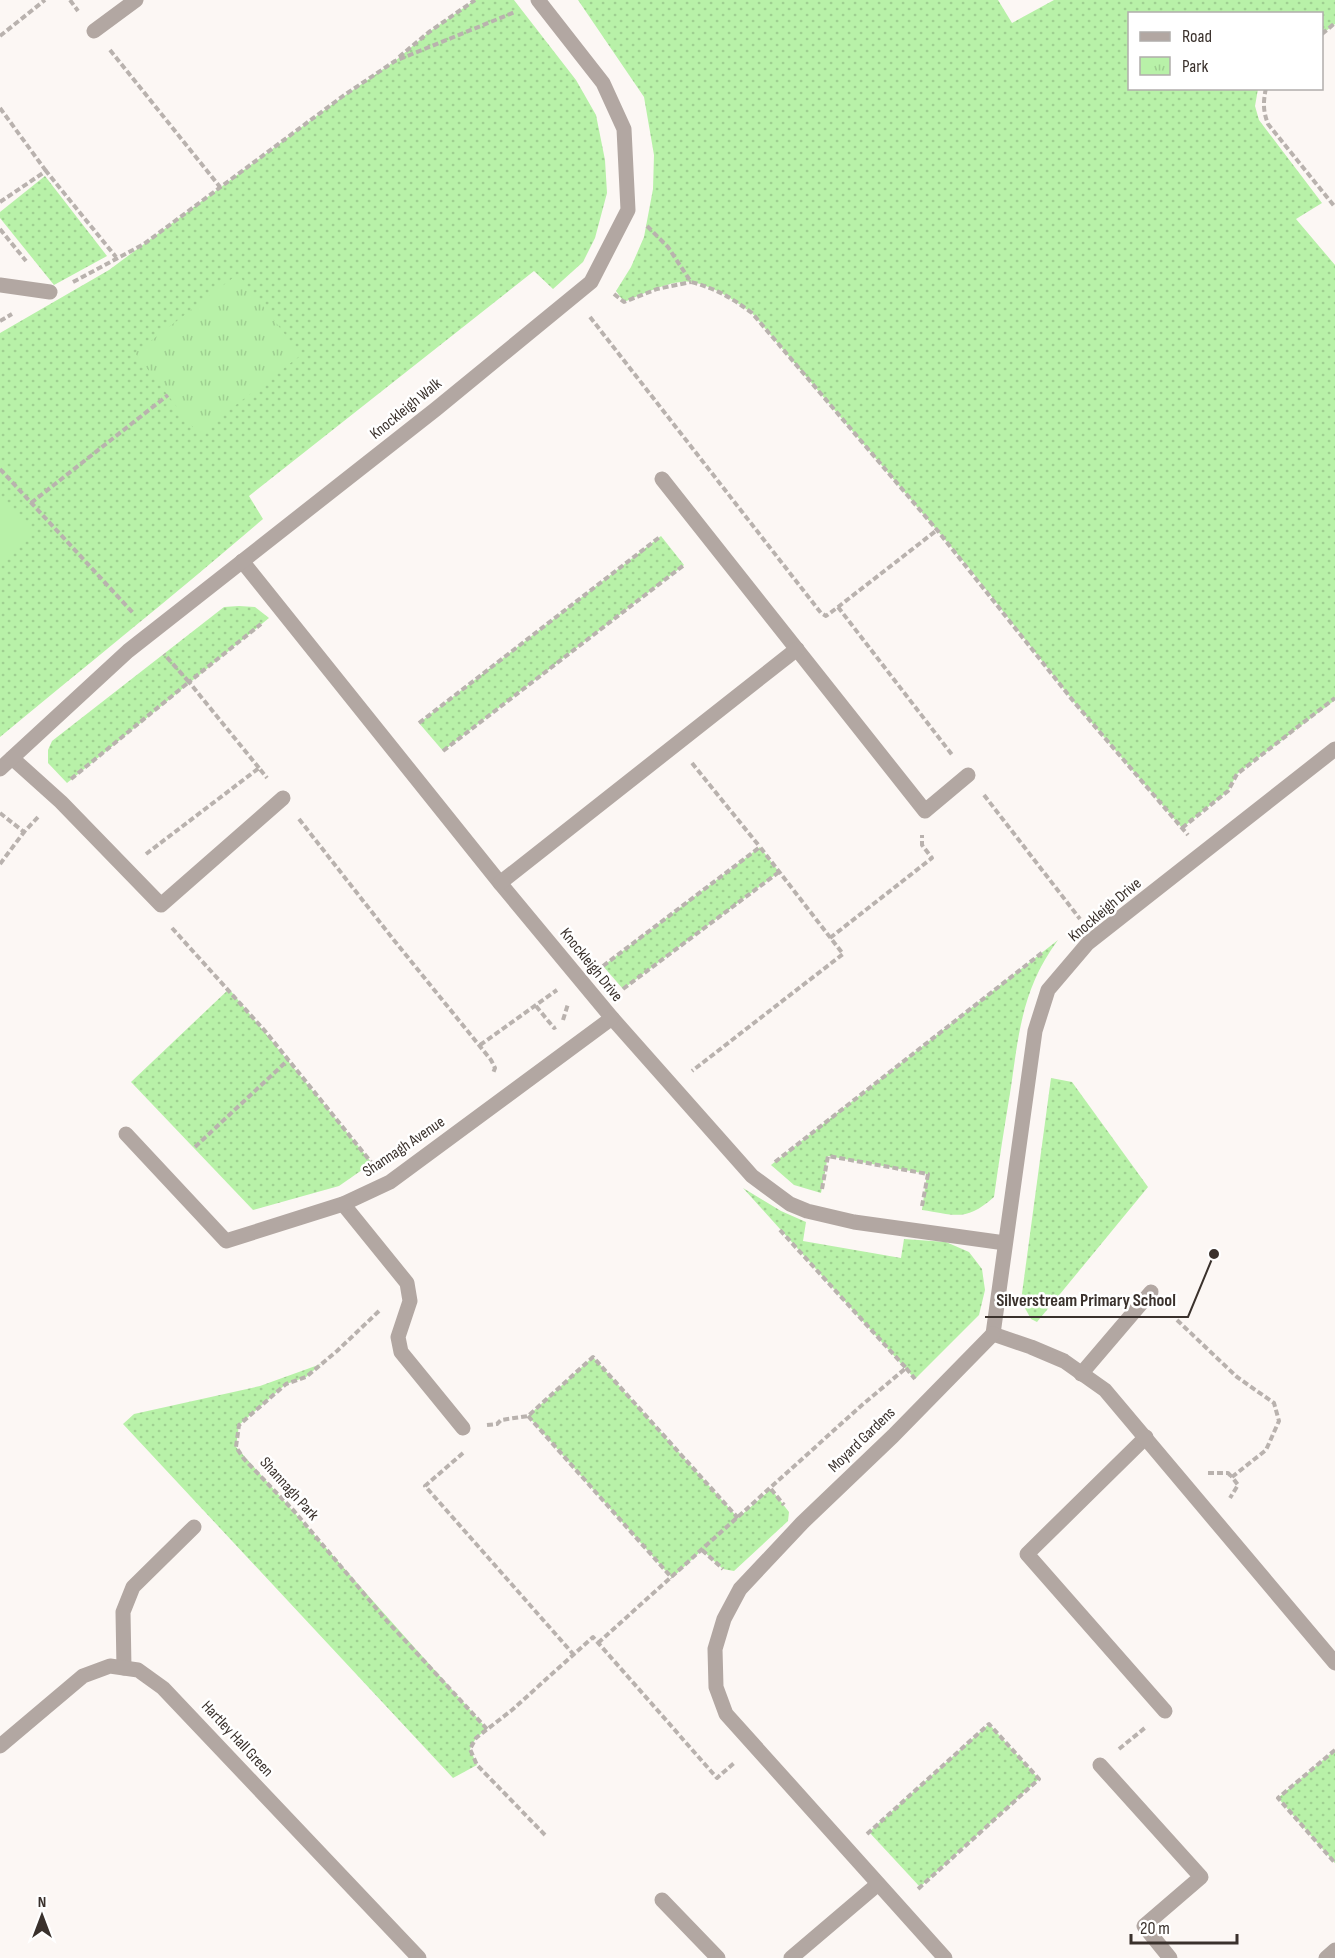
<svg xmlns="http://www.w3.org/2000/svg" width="1335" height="1958" viewBox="0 0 1335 1958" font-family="'Sofia Sans Condensed',sans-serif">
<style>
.grass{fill:url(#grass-dots)}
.park{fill:url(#park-tufts)}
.pitch{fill:#b8f1a8}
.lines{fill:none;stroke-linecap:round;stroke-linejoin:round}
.path{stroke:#b9b2ae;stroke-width:4;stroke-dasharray:6 3;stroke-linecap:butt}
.service{stroke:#b2a7a2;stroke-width:15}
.minor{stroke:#b2a7a2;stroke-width:15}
.labels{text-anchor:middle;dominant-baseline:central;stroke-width:5;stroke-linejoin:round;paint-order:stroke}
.street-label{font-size:16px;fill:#3a312c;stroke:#fff}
.leader{fill:none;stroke:#3a312c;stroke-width:2}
.callout-dot{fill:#3a312c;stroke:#fff;stroke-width:2}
.callout-label{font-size:18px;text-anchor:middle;font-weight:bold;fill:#3a312c;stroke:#fff;stroke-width:5;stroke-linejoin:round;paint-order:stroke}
</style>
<defs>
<pattern id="grass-dots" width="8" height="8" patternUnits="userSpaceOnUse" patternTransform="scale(1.5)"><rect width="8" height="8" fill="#b8f1a8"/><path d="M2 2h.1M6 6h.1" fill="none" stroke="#9fcf91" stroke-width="1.8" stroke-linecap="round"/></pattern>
<pattern id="park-tufts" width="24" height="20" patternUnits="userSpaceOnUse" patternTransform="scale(1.5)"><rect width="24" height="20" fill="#b8f1a8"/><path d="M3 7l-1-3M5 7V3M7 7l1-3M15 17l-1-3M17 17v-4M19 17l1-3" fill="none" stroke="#9fcf91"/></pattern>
</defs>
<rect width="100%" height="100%" fill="#fcf7f4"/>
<g class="grass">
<path d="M475,0H514L576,80L596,115L605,160L607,193L595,238L583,262L553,289L534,271L249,496L263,519C177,593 88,664 0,737V333L109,270L334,103L395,61L429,32Z"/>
<path d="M578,0H998L1012,23L1054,0H1335V24L1322,34V14H1130V88L1258,89L1255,106L1259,120L1322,203L1296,219L1335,265V700L1237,774L1228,791L1182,828L1074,702L970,569L752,313C734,300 715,287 693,282C674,278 641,295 624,302L616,291L631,267L644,237L653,189L654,155L644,97Z"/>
<polygon points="45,176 107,256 54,285 0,218 0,212"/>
<polygon points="661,536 684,565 443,751 419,723"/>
<polygon points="239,606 255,607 269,618 67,783 48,763 48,750 52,741 224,607"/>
<polygon points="760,847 779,872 623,989 603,966"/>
<path d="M1058,940C1023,987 1019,1031 1011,1087C1005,1124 999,1160 994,1197C966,1222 956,1215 922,1210L927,1174L828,1156L821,1193L794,1185L771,1165Z"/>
<polygon points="229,989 372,1163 339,1186 253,1210 131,1082"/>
<polygon points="1051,1078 1072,1082 1148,1187 1037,1322 1031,1319 1021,1301"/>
<polygon points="743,1188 781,1211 806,1222 803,1241 901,1258 904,1239 946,1242 969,1252 982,1269 985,1290 979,1315 915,1379"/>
<polygon points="593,1357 738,1518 771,1489 789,1512 788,1521 734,1571 723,1569 702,1550 672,1578 528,1416"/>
<polygon points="321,1364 306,1377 286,1384 239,1425 236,1447 487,1729 476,1738 470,1749 477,1765 453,1778 123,1424 134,1414 260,1386"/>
<polygon points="989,1724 1039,1779 920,1887 869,1832"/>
<polygon points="1335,1750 1335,1863 1278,1798"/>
</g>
<polygon class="park" points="238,274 301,355 198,434 135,353"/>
<polygon class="pitch" points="0,497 32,530 0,561"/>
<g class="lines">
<g class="path">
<polyline points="70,0 78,11"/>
<polyline points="1322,34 1335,23"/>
<polyline points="0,36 45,0"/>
<polyline points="110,50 220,187"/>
<polyline points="399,57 429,32 475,0"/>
<path d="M1266,88C1263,102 1263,111 1268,124L1335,207"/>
<polyline points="0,108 46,171"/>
<polyline points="0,202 46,171 116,257"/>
<path d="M647,226L668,247L691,282C715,288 732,298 752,313L937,530L1074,702L1188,835"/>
<polyline points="0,229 26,261"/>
<polyline points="73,282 144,244 343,96 395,61 515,12"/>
<polyline points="614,294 624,302 657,289 691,282"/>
<polyline points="590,317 821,613 826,616 838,607 937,530"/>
<polyline points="0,321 12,314"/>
<polyline points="0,469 134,614"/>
<polyline points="31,503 168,395"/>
<polyline points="838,607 953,756"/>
<polyline points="419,723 661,536"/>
<polyline points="443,751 684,565"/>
<polyline points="692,763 760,847"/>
<polyline points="259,768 189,682 261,624"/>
<polyline points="71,779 189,682 164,654"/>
<polyline points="984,795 1080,919"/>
<polyline points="0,813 24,832 39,816"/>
<polyline points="299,819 393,939 491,1060 495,1068 493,1073"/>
<polyline points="1182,828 1228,791 1237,774 1335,698"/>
<polyline points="146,854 259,768 267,778"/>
<polyline points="0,864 24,832"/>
<polyline points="172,928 265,1031 371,1162"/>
<polyline points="830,938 932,858 922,845 922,835"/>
<polyline points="603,966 760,847 843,954 692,1071"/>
<polyline points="623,989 779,872"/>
<polyline points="536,1006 554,1028 556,1027"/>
<polyline points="563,1020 568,1004"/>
<polyline points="480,1045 557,990"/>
<polyline points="195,1147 288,1060"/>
<polyline points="775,1162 1043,952"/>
<polyline points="822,1189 828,1156 928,1174 922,1206"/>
<polyline points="379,1311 337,1351 306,1377 286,1384 239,1425 236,1447 244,1459 294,1511 387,1621 487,1729"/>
<polyline points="1177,1320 1237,1377 1274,1403 1279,1421 1266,1450 1232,1477 1238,1485 1230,1498"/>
<polyline points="906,1368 915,1379"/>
<polyline points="528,1416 672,1578"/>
<polyline points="487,1425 497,1424 501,1420 528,1416 593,1357 738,1518"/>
<polyline points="463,1453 425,1486 574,1655"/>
<polyline points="1208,1473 1228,1473 1232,1477"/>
<polyline points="771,1489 784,1505"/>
<polyline points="702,1550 723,1569"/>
<polyline points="598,1643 862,1405 906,1368 780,1230"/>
<polyline points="1119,1749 1146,1727"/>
<polyline points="1335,1750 1278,1798 1335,1863"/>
<polyline points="867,1834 989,1724 1039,1779 918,1889"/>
<polyline points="545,1835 477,1765 470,1749 476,1738 512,1710 593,1637 717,1778 734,1763"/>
</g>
<g class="service">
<polyline points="343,1204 407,1283 410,1301 398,1337 401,1352 463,1428"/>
<polyline points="1081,1374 1151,1292"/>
<polyline points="1146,1437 1027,1554 1165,1711"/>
<polyline points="1100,1765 1201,1877 1144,1926 1170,1958"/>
<polyline points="662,1900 718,1958"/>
<polyline points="791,1958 878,1884"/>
</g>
<g class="minor">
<polyline points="94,31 136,0"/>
<polyline points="0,285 50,292"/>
<polyline points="662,479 925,811 968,775"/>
<polyline points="242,561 500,883 612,1018 752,1176 790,1204 807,1211 854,1222 1005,1243"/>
<polyline points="12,758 61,802 161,905 283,798"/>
<polyline points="0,769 128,651 436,409 591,282 628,210 624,129 603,83 538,0"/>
<polyline points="500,883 797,649"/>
<polyline points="126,1134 226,1241 343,1204 390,1182 612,1018"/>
<polyline points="993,1334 1035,1031 1048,990 1088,943 1335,749"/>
<polyline points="993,1334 1031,1347 1064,1361 1105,1390 1335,1663"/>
<polyline points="124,1668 123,1612 133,1587 194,1527"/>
<polyline points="0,1746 83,1676 110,1666 138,1670 163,1688 419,1958"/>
<polyline points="945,1958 726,1714 716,1687 715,1649 724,1619 740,1589 802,1523 893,1436 993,1334"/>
<polyline points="1326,1958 1335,1950"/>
</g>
</g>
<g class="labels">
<g class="street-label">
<text transform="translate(406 409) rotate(-39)">Knockleigh Walk</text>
<text transform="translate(1105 910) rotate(-40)">Knockleigh Drive</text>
<text transform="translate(591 965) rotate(51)">Knockleigh Drive</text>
<text transform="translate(404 1147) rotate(-34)">Shannagh Avenue</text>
<text transform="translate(862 1440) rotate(-44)">Moyard Gardens</text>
<text transform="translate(289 1489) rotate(48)">Shannagh Park</text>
<text transform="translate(237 1739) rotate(47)">Hartley Hall Green</text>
</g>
</g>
<path class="leader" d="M1214 1254L1188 1317H985"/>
<circle class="callout-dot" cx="1214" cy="1254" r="6"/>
<g class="callout-label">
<text x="1086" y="1306">Silverstream Primary School</text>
</g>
<rect x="1128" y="12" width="195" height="78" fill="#ffffff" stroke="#b0adab" stroke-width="1.5"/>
<rect x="1140" y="32" width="30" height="9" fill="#b2a7a2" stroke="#b0adab" stroke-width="1.5"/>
<text x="1182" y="42" font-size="18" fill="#3a312c">Road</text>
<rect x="1140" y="57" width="30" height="18" fill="url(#park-tufts)" stroke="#b0adab" stroke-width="1.5"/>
<text x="1182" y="72" font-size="18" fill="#3a312c">Park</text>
<g transform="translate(42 1916)" stroke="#ffffff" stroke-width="4.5" paint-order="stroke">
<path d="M0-4.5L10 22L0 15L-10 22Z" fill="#3a312c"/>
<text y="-9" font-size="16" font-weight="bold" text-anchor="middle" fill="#3a312c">N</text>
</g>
<path d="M1131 1934v9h106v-9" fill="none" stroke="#3a312c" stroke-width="3"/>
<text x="1140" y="1934" font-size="18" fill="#3a312c" stroke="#ffffff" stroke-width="4.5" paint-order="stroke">20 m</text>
</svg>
